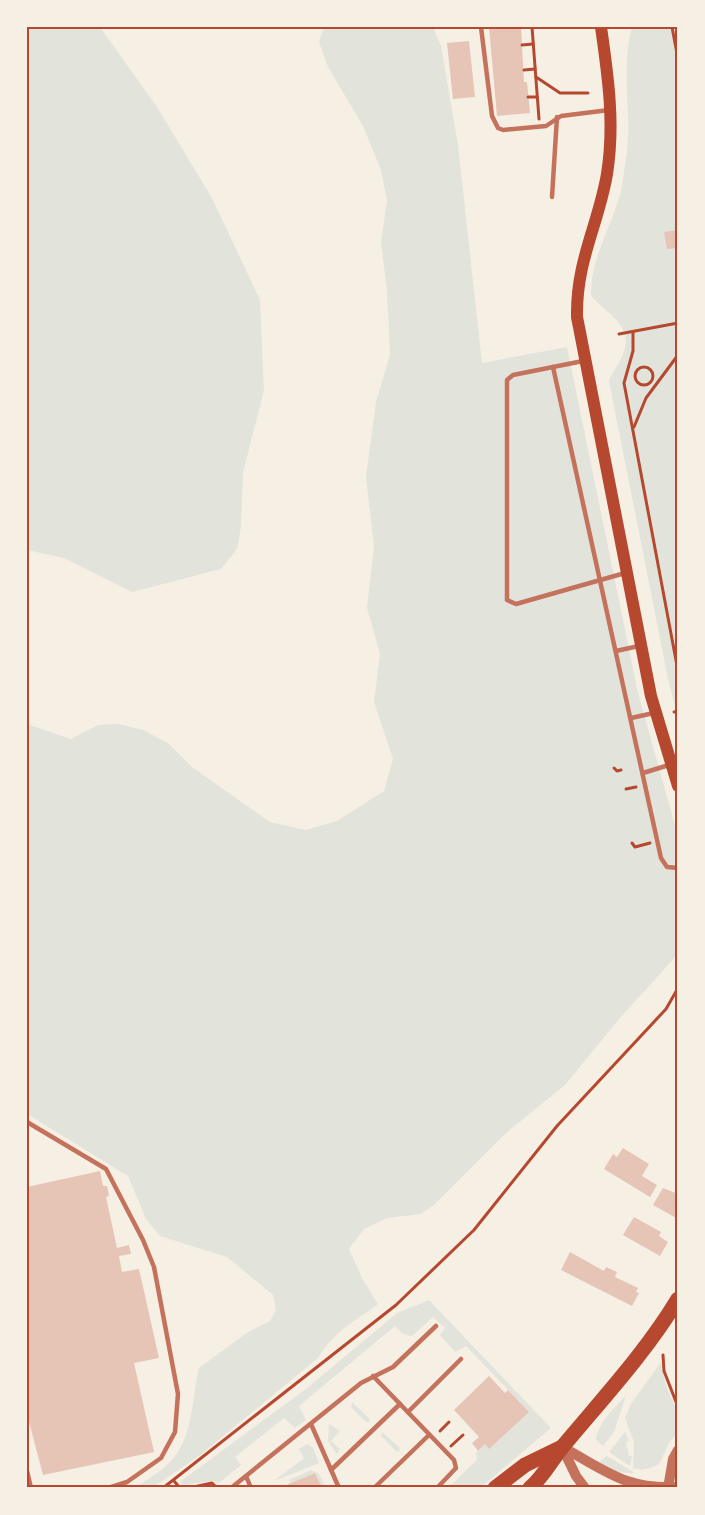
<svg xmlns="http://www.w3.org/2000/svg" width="705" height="1515" viewBox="0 0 705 1515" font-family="'Titillium Web',sans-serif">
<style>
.green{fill:#e2e4dc}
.building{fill:#e6c5b7}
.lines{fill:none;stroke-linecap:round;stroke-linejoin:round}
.path{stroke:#b5482f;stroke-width:3}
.service{stroke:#c5725c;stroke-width:4.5}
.tertiary{stroke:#c5725c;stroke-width:10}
.secondary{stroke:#b5482f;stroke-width:12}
.primary{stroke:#b5482f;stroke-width:15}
.neatline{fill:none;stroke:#b5482f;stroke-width:2}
</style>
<rect width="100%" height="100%" fill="#f6efe4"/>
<g class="green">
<polygon points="27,27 100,27 157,107 212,198 260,300 264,390 243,473 241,527 237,549 221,569 132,592 64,558 27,550"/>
<path d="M324,27H433L441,46L458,145L482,363L567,347L638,693L678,836V954L619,1019L565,1085L506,1133L435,1204L421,1214L387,1218L364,1229L349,1249L362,1278L378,1304C353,1323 335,1330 318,1358L199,1456L152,1488H135C146,1480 159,1473 169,1463C194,1438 191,1401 199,1368L248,1332L270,1321L276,1310L273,1295L227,1257L160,1236L146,1219L128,1176L27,1114V724L71,739L98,725L119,724L143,730L168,743L192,767L270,822L306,830L337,821L384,791L393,759L374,702L380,654L367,608L374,547L366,477L376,402L390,355L387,291L381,242L387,201L381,170L363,126L328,67L319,42Z"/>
<path d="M632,27H678V709L675,707L667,674L609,381C611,373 618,366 622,357C636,326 607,314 591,296C591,256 611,229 621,191C623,181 624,170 626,159C633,114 620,72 632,27Z"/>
<polygon points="429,1300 551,1428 480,1488 448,1488 477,1460 476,1453 485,1444 489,1448 529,1412 466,1346 455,1352 440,1335 445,1328 433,1317 412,1336 403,1334 395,1326 299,1406 306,1420 295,1428 284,1418 235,1457 241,1465 219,1483 214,1481 182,1485 181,1481 306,1389 397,1313"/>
<path d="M661,1362L666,1386L678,1412V1433L670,1441L659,1464C650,1469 642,1471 633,1468L634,1442L625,1418L631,1404Z"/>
<path d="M626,1395L614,1432L603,1446L596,1440C598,1422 615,1408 626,1395Z"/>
<polygon points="352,1402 370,1419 369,1422 366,1422 351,1407"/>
<polygon points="329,1424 340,1431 331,1441 340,1449 337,1454 328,1441"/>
<polygon points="382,1432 400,1448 399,1452 396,1451 381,1436"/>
<polygon points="625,1432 629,1441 626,1442 629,1456 632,1456 630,1466 609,1452"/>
<polygon points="307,1444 313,1448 319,1463 274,1481 304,1458 299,1449"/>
<path d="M607,1456L635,1473C621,1474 610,1470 599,1462Z"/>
<polygon points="311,1470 319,1474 326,1488 322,1488 315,1473 291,1483 289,1480"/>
</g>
<g class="building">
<polygon points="489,27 521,27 524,82 527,82 530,113 497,116"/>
<polygon points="469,41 475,97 453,99 447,43"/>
<polygon points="678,230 678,248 667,249 664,232"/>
<polygon points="623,1148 649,1164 642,1176 657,1185 650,1197 604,1169 613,1154 617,1157"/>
<polygon points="100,1171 103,1186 107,1186 109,1196 106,1197 117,1248 129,1245 131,1254 119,1256 122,1272 139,1269 159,1358 134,1363 154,1452 43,1475 27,1414 27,1187"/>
<polygon points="663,1188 678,1194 678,1219 653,1205"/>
<polygon points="634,1217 661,1232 659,1236 668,1242 660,1256 623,1235"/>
<polygon points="570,1252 604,1271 606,1267 617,1272 615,1277 638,1288 636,1292 639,1293 632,1306 561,1270"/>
<polygon points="489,1376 505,1393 508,1390 529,1412 489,1449 485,1444 478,1451 472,1443 479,1437 454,1410"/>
<polygon points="315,1473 322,1488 280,1488 291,1483"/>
</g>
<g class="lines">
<g class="path">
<polyline points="532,27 539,119"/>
<polyline points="672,27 678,59"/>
<polyline points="522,45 533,44"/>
<polyline points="524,70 535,69"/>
<polyline points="536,77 560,93 588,93"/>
<polyline points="528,97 537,97"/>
<polyline points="633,332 633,351 624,383 678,671"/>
<polyline points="619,334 678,323"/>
<circle cx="644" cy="376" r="9"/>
<polyline points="634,427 646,398 678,355"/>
<polyline points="674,712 678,711"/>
<polyline points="614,768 617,771 621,770"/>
<polyline points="626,789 636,787"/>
<polyline points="632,843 635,847 650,843"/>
<polyline points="663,1355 664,1371 678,1407"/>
<polyline points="440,1431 449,1422"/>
<polyline points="451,1446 463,1435"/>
<polyline points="174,1481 180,1488"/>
<polyline points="163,1488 396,1305 474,1230 557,1126 666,1009 678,988"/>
<polyline points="189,1488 212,1483 217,1488"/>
</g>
<g class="service">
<polyline points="481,27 492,116 498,128 503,130 546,126 561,116 609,110"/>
<polyline points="552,197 557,117"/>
<polyline points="583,361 513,375 507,380 507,600 516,604 625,573"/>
<polyline points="553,367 661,858 667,867 678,868"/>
<polyline points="616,651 639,646"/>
<polyline points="631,718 654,713"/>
<polyline points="643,773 669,765"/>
<polyline points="27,1122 106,1169 143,1240 154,1267 178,1394 175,1432 161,1458 127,1482 108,1488"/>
<polyline points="373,1376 454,1460 456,1468 437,1488"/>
<polyline points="408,1412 461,1359"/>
<polyline points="311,1424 339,1488"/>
<polyline points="331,1470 400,1404"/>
<polyline points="27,1471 31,1488"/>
<polyline points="246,1476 251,1488"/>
<polyline points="231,1488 361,1383 393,1367 436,1326"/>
<polyline points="374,1488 429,1435"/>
</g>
<g class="tertiary">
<path d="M562,1447C605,1470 625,1490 678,1487"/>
<polyline points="562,1447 576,1476 585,1488"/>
<polyline points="668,1488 673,1459 678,1450"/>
</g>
<path class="secondary" d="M601,27C608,76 615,124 607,174C598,226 576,261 577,317L651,696L678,786"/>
<g class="primary">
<polyline points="495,1488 525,1465 562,1447"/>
<path d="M530,1488C545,1475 552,1459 564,1445C604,1397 646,1352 678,1299"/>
</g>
</g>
<rect width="705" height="1515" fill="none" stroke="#f6efe4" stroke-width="57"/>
<rect x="28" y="28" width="648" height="1458" class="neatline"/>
</svg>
